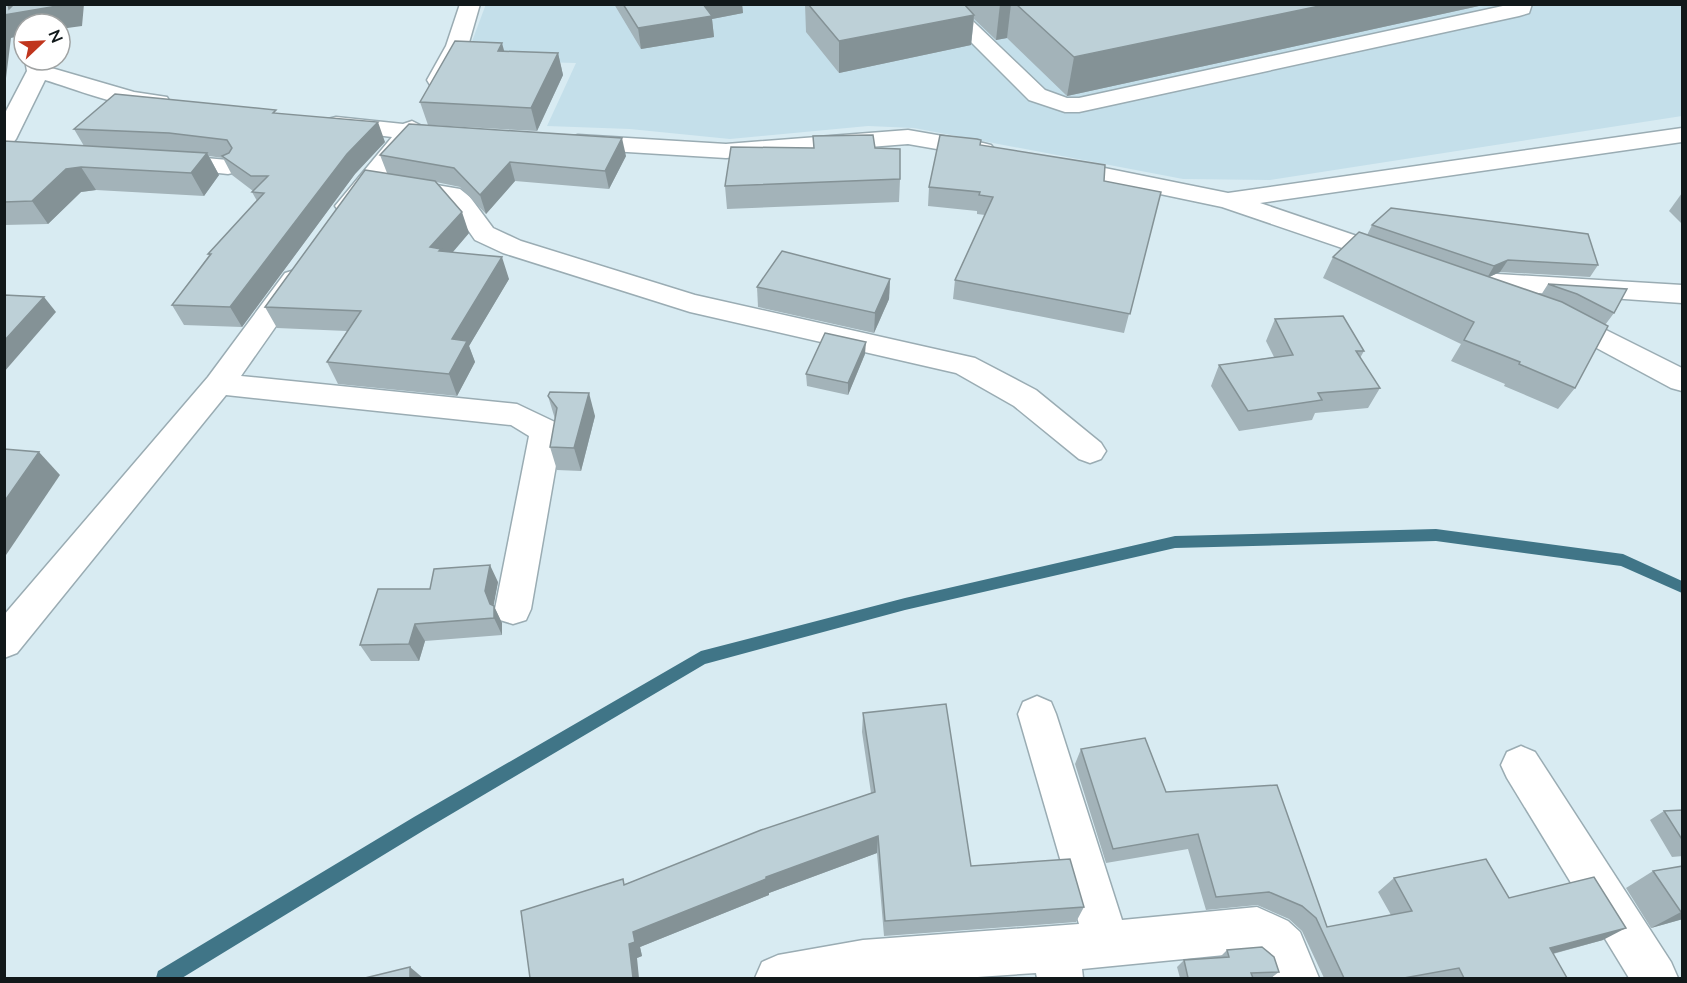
<svg xmlns="http://www.w3.org/2000/svg" width="1687" height="983" viewBox="0 0 1687 983" font-family="Lato,sans-serif">
<style>
.built{fill:#c4dfea}
.lines{fill:none;stroke-linecap:round;stroke-linejoin:round}
.stream{fill:#407587;fill-rule:evenodd}
.minor-casing{stroke:#9aacb3;stroke-width:3}
.minor{fill:#fff;fill-rule:evenodd}
.wall{fill:#a3b3b9}
.shaded-wall{fill:#849296}
.building{fill:#bdd0d7;stroke:#849296;stroke-width:1.5}
</style>
<rect width="100%" height="100%" fill="#d8ebf2"/>
<polygon class="built" points="486,4 1682,5 1682,116 1270,180 1183,179 914,128 868,126 730,139 630,129 547,126 576,63 465,60"/>
<g class="lines">
<polygon class="stream" points="1436,529 1623,554 1682,581 1682,593 1621,566 1436,541 1175,548 905,610 705,664 426,829 182,978 156,978 158,971 414,817 701,651 905,598 1175,536"/>
<defs>
<g id="minor">
<polygon points="460,4 480,4 468,46 446,85 430,85 427,80 446,46"/>
<polygon points="933,4 955,4 1045,90 1067,98 1079,98 1512,4 1532,4 1529,13 1519,16 1079,112 1065,112 1029,100"/>
<path d="M25,60H47L48,67L134,92L167,97L170,102L167,107C136,114 76,89 45,80L16,139L12,144L4,146V115L27,71Z"/>
<polygon points="336,117 403,124 412,121 422,126 453,130 457,135 453,140 445,142 415,139 357,211 348,214 339,211 335,206 392,137 328,129 324,124 328,119"/>
<polygon points="1682,128 1682,142 1260,203 1398,250 1402,256 1398,262 1389,264 1222,207 1060,173 1051,171 1048,166 1051,161 1060,159 1228,193"/>
<polygon points="908,130 983,143 991,145 995,150 991,155 983,157 908,144 726,158 578,149 570,147 566,142 570,137 578,135 726,144"/>
<polygon points="171,155 228,160 237,162 240,167 237,172 228,174 162,167 159,162 162,157"/>
<polygon points="401,179 460,189 470,197 493,228 521,241 695,295 975,358 1036,390 1101,443 1106,451 1101,459 1090,463 1079,459 1014,406 956,373 690,312 503,253 475,240 452,207 443,200 392,191 389,186 392,181"/>
<polygon points="295,270 305,273 309,279 241,376 517,404 557,423 562,431 531,609 526,620 513,624 500,620 495,609 529,436 511,425 226,395 17,653 4,658 4,615 208,377 285,273"/>
<polygon points="1464,272 1682,285 1682,303 1454,287 1450,281 1454,275"/>
<polygon points="1562,308 1682,368 1682,391 1671,388 1552,324 1548,317 1552,310"/>
<polygon points="1037,696 1051,702 1056,714 1122,920 1257,907 1288,921 1300,932 1319,978 1273,978 1268,963 1255,952 1082,969 1083,978 1037,978 1036,973 963,978 755,978 762,962 778,955 863,940 1079,924 1018,714 1023,702"/>
<polygon points="1521,746 1535,752 1671,962 1678,978 1629,978 1507,778 1501,765 1507,752"/>
</g>
</defs>
<use href="#minor" class="minor-casing"/>
<use href="#minor" class="minor"/>
</g>
<g class="wall">
<polygon points="614,4 742,4 743,13 712,19 714,37 641,49"/>
<polygon points="805,4 1488,4 1067,96 1007,38 996,40 974,19 971,45 839,73 806,32"/>
<polygon points="504,51 558,53 563,75 537,131 428,125 420,102"/>
<polygon points="278,114 385,142 355,174 242,327 184,325 172,305 209,255 208,254 257,201 252,192 253,191 232,175 223,158 209,156 219,175 204,196 96,190 81,192 48,224 4,225 4,141 84,146 74,129"/>
<polygon points="813,136 875,148 900,179 899,202 727,209 725,186 814,148"/>
<polygon points="380,155 626,156 609,189 515,181 486,214 460,187 436,182 469,233 453,252 509,279 469,346 475,362 457,396 338,384 327,362 347,331 277,328 265,307 387,173"/>
<polygon points="1104,181 1161,192 1124,333 953,299 955,280 985,215 977,214 977,211 928,206 929,187"/>
<polygon points="1682,193 1683,193 1683,225 1669,211"/>
<polygon points="1372,225 1598,265 1590,277 1500,272 1489,277 1541,295 1548,284 1627,289 1614,313 1605,325 1575,388 1558,409 1504,386 1505,384 1451,361 1461,344 1323,278 1333,257 1367,235"/>
<polygon points="890,279 889,299 874,333 758,307 757,287"/>
<polygon points="1275,319 1364,351 1360,358 1380,388 1368,408 1315,413 1312,420 1239,431 1211,386 1219,365 1274,357 1266,341"/>
<polygon points="865,354 848,395 807,386 806,374"/>
<polygon points="548,396 595,416 581,471 557,470 550,447 555,419"/>
<polygon points="498,582 493,605 502,623 502,635 425,641 419,661 371,661 360,645 430,589"/>
<polygon points="863,713 971,866 1084,907 1076,922 884,936 877,853 769,893 769,895 640,947 642,956 637,958 625,884 871,793 862,732"/>
<polygon points="1081,749 1166,792 1327,927 1391,915 1378,892 1394,878 1509,898 1603,940 1553,954 1567,978 1324,978 1302,931 1289,919 1257,905 1206,910 1188,849 1106,863 1075,764"/>
<polygon points="1683,810 1683,856 1672,857 1650,820 1664,811"/>
<polygon points="1683,866 1683,919 1651,928 1626,888 1653,871"/>
<polygon points="1227,950 1279,972 1271,978 1180,978 1177,967 1184,960 1220,957"/>
</g>
<g class="shaded-wall">
<polygon points="8,4 84,4 82,26 60,29 60,24 24,24 24,35 11,38 4,94 4,15"/>
<polygon points="701,4 742,4 743,13 712,19 714,37 641,49 638,28"/>
<polygon points="1000,4 1011,4 1007,38 996,40"/>
<polygon points="1329,4 1488,4 1067,96 1074,57"/>
<polygon points="974,15 971,45 839,73 839,41"/>
<polygon points="502,43 508,65 498,51"/>
<polygon points="558,53 563,75 537,131 531,108"/>
<polygon points="378,122 385,142 355,174 242,327 230,307 347,154"/>
<polygon points="622,138 626,156 609,189 605,171"/>
<polygon points="207,153 219,175 204,196 191,173"/>
<polygon points="510,162 515,181 486,214 480,195"/>
<polygon points="81,167 96,190 81,192 48,224 32,201 66,169"/>
<polygon points="462,212 469,233 445,261 430,247"/>
<polygon points="502,257 509,279 469,346 475,362 457,396 449,374 452,339"/>
<polygon points="1508,260 1500,272 1487,278 1494,266"/>
<polygon points="890,279 889,299 874,333 875,313"/>
<polygon points="44,297 56,312 4,372 4,341"/>
<polygon points="866,342 865,354 848,395 848,383"/>
<polygon points="589,393 595,416 581,471 574,448"/>
<polygon points="39,452 60,475 4,558 4,502"/>
<polygon points="490,565 498,582 493,609 494,606 502,623 502,635 494,618 485,591"/>
<polygon points="415,624 425,641 419,661 409,644"/>
<polygon points="878,836 877,853 769,893 769,895 640,947 642,956 637,958 639,978 633,978 629,944 633,932 766,877"/>
<polygon points="1681,912 1683,912 1683,919 1651,928"/>
<polygon points="1626,928 1603,940 1529,960 1550,948"/>
<polygon points="410,967 423,978 410,978"/>
</g>
<g class="building">
<polygon points="4,4 8,4 9,9 13,5 69,4 4,15"/>
<polygon points="623,4 703,4 712,16 638,28"/>
<polygon points="808,4 964,4 974,15 839,41"/>
<polygon points="1016,4 1329,4 1074,57"/>
<polygon points="455,41 502,43 498,51 558,53 531,108 420,102"/>
<polygon points="115,94 276,110 273,113 378,122 347,154 230,307 172,305 211,254 208,254 264,193 252,192 268,176 251,176 222,156 229,153 232,148 227,140 169,133 74,129"/>
<polygon points="409,124 622,138 605,171 510,162 480,195 454,168 380,155"/>
<polygon points="873,135 875,148 900,149 900,179 725,186 731,147 814,148 813,136"/>
<polygon points="940,135 977,139 981,140 980,145 1105,165 1104,181 1161,192 1130,314 955,280 993,197 979,195 980,192 929,187"/>
<polygon points="4,141 207,153 191,173 81,167 66,169 32,201 4,202"/>
<polygon points="365,170 435,181 462,212 430,247 441,249 439,251 502,257 452,339 467,341 449,374 327,362 361,311 265,307"/>
<polygon points="1391,208 1588,234 1598,265 1508,260 1494,266 1372,225"/>
<polygon points="1359,232 1562,302 1608,326 1575,388 1519,364 1520,362 1464,340 1474,322 1333,257"/>
<polygon points="782,251 890,279 875,313 757,287"/>
<polygon points="1548,284 1627,289 1614,313 1577,294"/>
<polygon points="4,295 44,297 4,341"/>
<polygon points="1343,316 1364,351 1356,351 1380,388 1318,393 1322,400 1248,411 1219,365 1293,355 1275,319"/>
<polygon points="825,333 866,342 848,383 806,374"/>
<polygon points="550,392 589,393 574,448 550,447 557,408 548,396"/>
<polygon points="4,449 39,452 4,502"/>
<polygon points="490,565 485,591 490,604 494,606 494,618 415,624 409,644 360,645 378,589 430,589 434,569"/>
<polygon points="946,704 971,866 1070,859 1084,907 885,921 878,836 766,877 766,879 633,932 635,942 629,944 633,978 530,978 521,911 623,879 624,885 761,830 875,792 863,713"/>
<polygon points="1145,738 1166,792 1277,785 1327,927 1412,911 1394,878 1486,859 1509,898 1594,877 1626,928 1550,948 1567,978 1464,978 1459,968 1404,978 1344,978 1316,918 1302,906 1269,892 1216,897 1198,834 1113,849 1081,749"/>
<polygon points="1683,810 1683,841 1664,811"/>
<polygon points="1683,866 1683,912 1681,912 1653,871"/>
<polygon points="1262,947 1274,957 1279,972 1251,973 1253,978 1188,978 1184,960 1229,957 1227,950"/>
<polygon points="410,967 410,978 365,978"/>
</g>
<rect width="1687" height="983" fill="none" stroke="#11181a" stroke-width="12"/>
<g transform="translate(42 42) rotate(67)"><circle r="28" fill="#ffffff" stroke="#a0a3a3" stroke-width="1.5"/>
<path d="M0-4.5L10 22L0 15L-10 22Z" fill="#c0351d"/>
<text y="-9" font-size="16" font-weight="bold" text-anchor="middle" fill="#11181a">N</text>
</g>
</svg>
